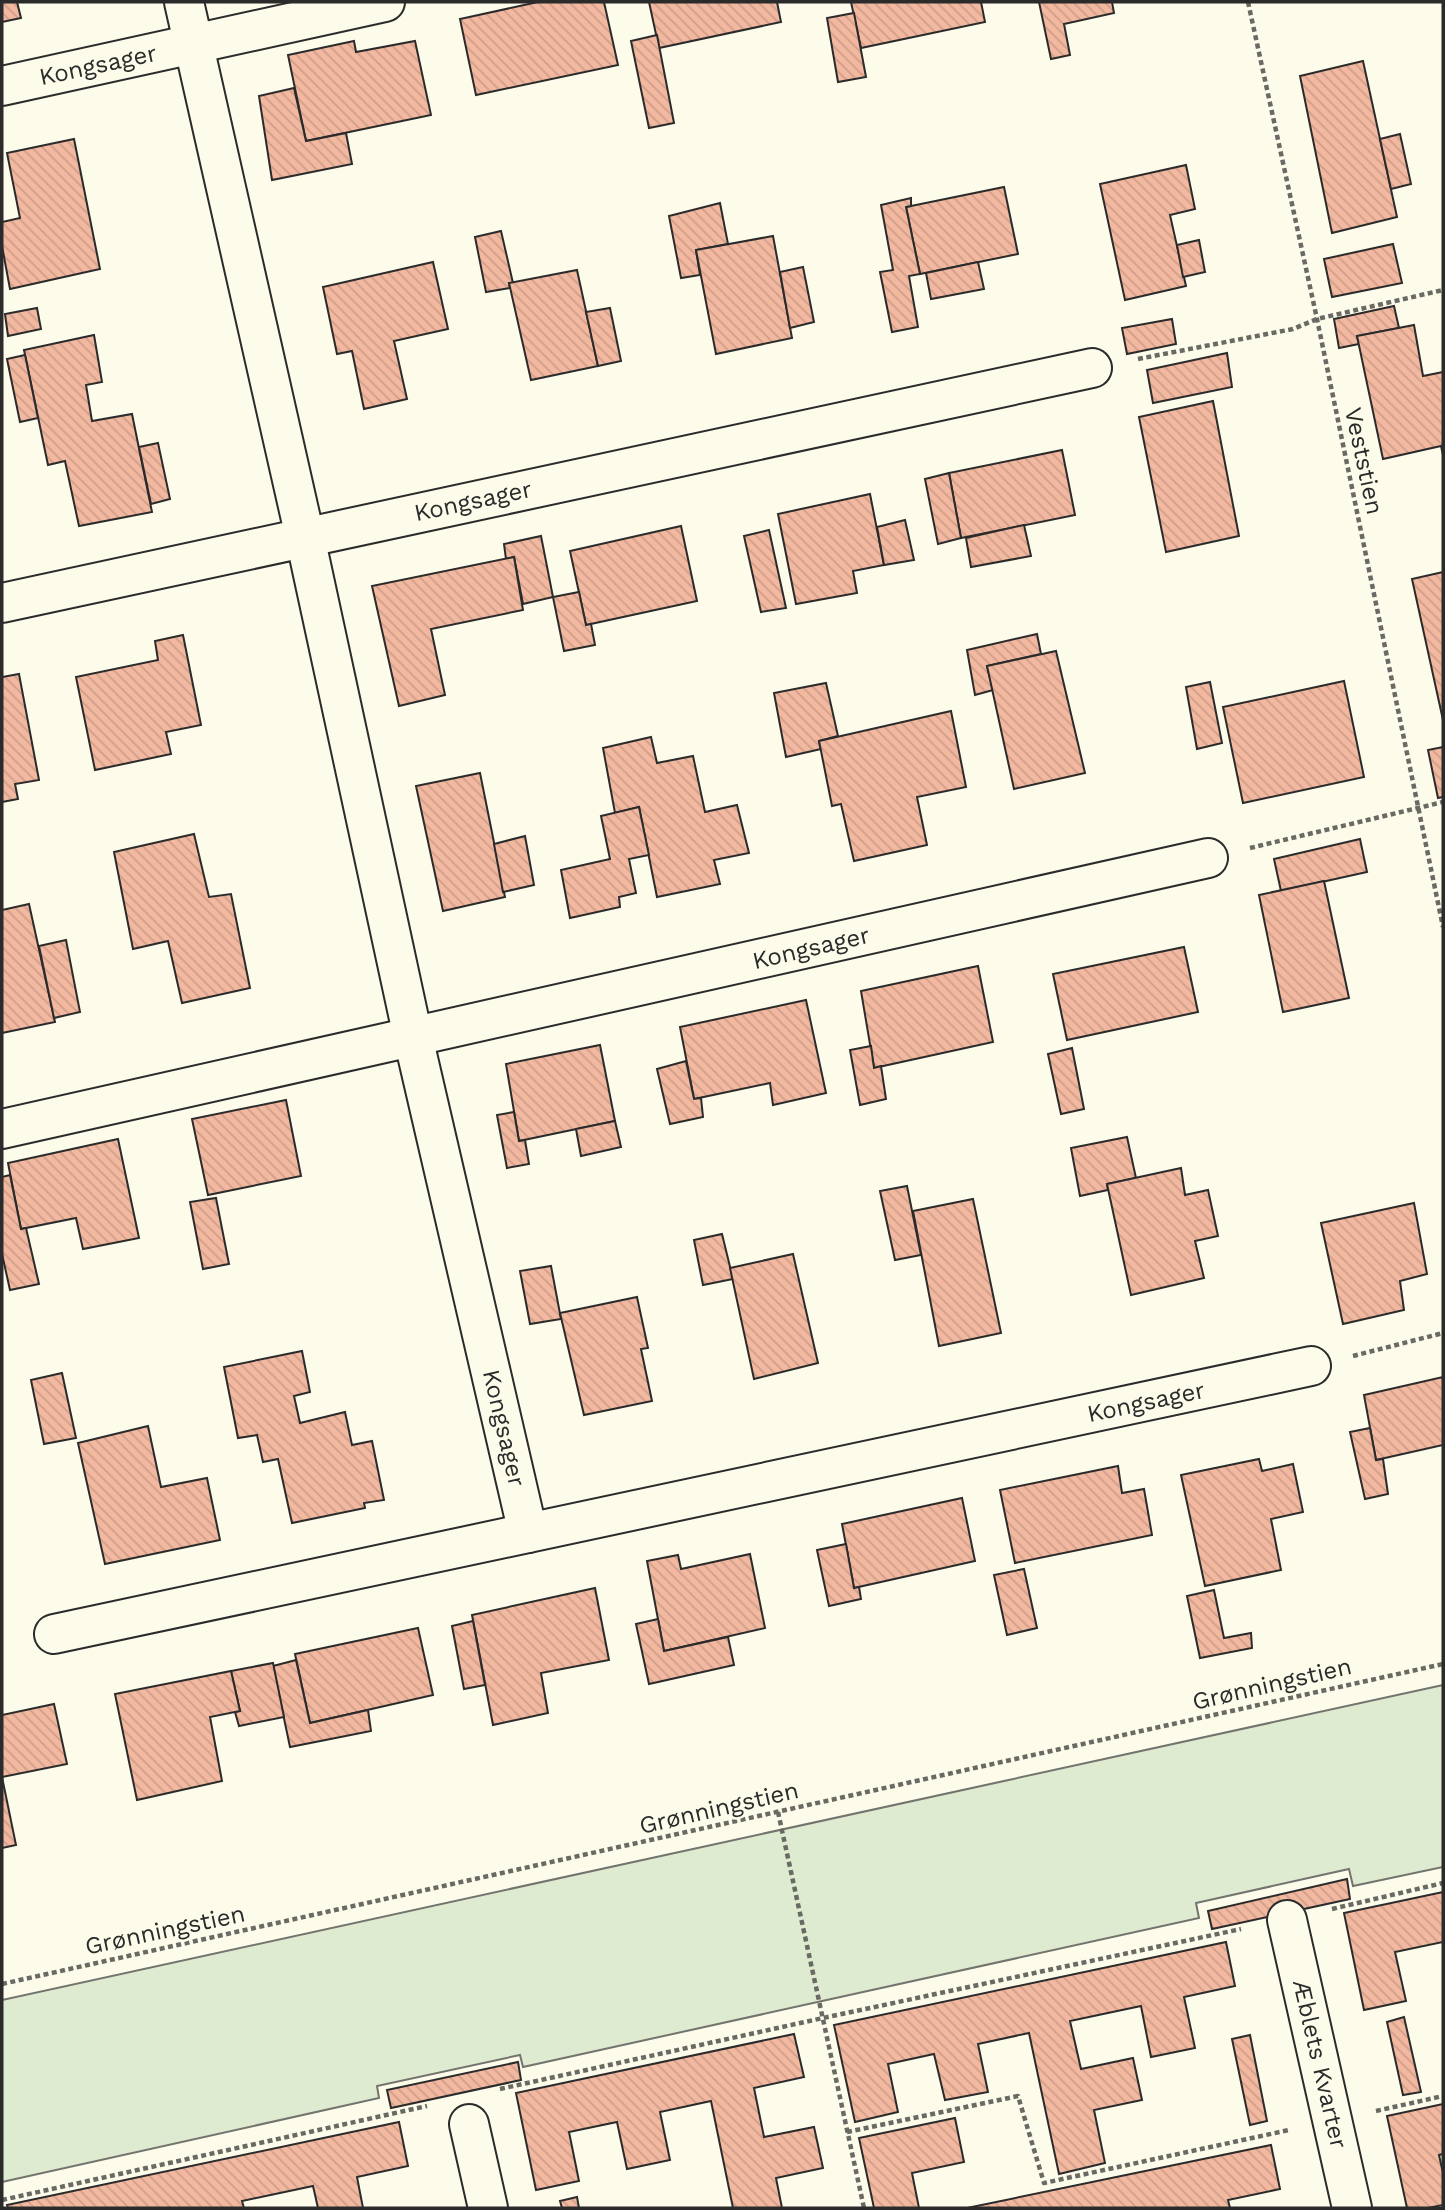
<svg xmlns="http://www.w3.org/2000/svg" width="1445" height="2210" viewBox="0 0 1445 2210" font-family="'Work Sans',sans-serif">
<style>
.park{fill:#deebd1;stroke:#74746e;stroke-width:2}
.building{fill:url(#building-back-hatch);stroke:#2b2b2b;stroke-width:2}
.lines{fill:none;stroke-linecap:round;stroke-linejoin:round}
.street-casing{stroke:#2b2b2b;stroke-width:42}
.path{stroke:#6a6964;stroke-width:4.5;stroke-dasharray:5 3.5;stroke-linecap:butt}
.street{stroke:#fdfbea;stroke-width:38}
.labels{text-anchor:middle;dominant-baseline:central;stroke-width:5;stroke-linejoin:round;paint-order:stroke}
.street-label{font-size:24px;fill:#2b2b2b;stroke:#fdfbea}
</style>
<defs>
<pattern id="building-back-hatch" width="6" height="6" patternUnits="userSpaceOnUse" patternTransform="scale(1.75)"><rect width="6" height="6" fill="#f2b8a0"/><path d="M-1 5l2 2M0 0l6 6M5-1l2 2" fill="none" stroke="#d09e8a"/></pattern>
</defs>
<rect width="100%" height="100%" fill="#fdfbea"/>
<polygon class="park" points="1443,1685 1443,1867 1353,1886 1349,1869 1196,1903 1199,1918 523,2067 520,2055 377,2086 379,2098 2,2182 2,2000"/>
<g class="building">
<polygon points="2,2 17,2 21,18 2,22"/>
<polygon points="538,2 604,2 618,65 476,95 460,19"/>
<polygon points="649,2 777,2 781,22 659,48"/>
<polygon points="851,2 981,2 985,22 861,48"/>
<polygon points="1039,2 1112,2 1114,13 1064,24 1070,55 1051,59"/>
<polygon points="854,13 866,77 838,82 827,18"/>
<polygon points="657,35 674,123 649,128 631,41"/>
<polygon points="354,41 356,52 415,41 431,115 306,141 288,55"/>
<polygon points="1363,61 1397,217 1332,233 1300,76"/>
<polygon points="294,88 306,141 346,133 352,164 272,180 259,96"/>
<polygon points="1400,134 1411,184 1391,189 1380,139"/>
<polygon points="74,139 100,269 10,289 2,246 2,222 20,218 7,153"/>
<polygon points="1186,165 1195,209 1170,215 1186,286 1125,300 1100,184"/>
<polygon points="1004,187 1018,254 920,274 906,207"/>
<polygon points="911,198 911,206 906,207 920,274 909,276 918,327 892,332 880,272 893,270 881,205"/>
<polygon points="720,203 728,244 696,250 700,275 681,278 669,216"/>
<polygon points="501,231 513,283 509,283 510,288 486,292 475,237"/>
<polygon points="773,236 792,338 716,354 696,250"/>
<polygon points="1199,240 1205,272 1183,277 1177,245"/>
<polygon points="1393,244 1402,283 1332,297 1324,259"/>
<polygon points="433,262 448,329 394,341 407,399 364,409 352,351 337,354 323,287"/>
<polygon points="978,262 984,289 931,299 926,273"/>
<polygon points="803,267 814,322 790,328 780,272"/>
<polygon points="577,270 598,366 531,380 509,283"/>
<polygon points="1394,306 1399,328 1357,336 1359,344 1339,348 1334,319"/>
<polygon points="37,308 41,329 8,336 5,314"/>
<polygon points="610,308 621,361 598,366 586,312"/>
<polygon points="1172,319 1176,344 1127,354 1122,328"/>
<polygon points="1414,325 1423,376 1443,372 1443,455 1441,446 1383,459 1357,336"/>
<polygon points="94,335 102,382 86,385 92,421 132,414 152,512 79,526 65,461 48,465 24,350"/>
<polygon points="1227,353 1232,387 1153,403 1147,370"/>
<polygon points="25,355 38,418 20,422 7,359"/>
<polygon points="1213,401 1239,536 1166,552 1139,417"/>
<polygon points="158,443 170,499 151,504 139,447"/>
<polygon points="1062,450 1075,515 961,538 949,473"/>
<polygon points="949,473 961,538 938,544 925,479"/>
<polygon points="870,494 884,565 853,571 857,593 796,604 778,514"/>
<polygon points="905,520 914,560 884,565 877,527"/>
<polygon points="1024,525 1031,556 971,567 966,538"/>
<polygon points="681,526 697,601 586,625 570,551"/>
<polygon points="769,530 786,608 761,612 744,536"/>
<polygon points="541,536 553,597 523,604 514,557 506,559 504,544"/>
<polygon points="514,557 523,610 431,629 445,695 399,706 372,586"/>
<polygon points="1443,572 1443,720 1412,579"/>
<polygon points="579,592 586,625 591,624 595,645 564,651 553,597"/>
<polygon points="1037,634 1041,654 987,666 993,690 975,695 967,650"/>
<polygon points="183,635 201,725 166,732 171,754 95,770 76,677 158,660 155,641"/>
<polygon points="1056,651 1085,773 1014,789 987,666"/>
<polygon points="19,674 39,780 15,784 18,799 2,802 2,677"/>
<polygon points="1344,681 1364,777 1243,803 1223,707"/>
<polygon points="1210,682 1222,743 1197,749 1186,687"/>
<polygon points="826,683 838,736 819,741 821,749 786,757 774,693"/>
<polygon points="951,711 966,787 917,797 927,845 854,861 841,804 832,806 819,741"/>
<polygon points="651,737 657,763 693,756 705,812 737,805 749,853 714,860 720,884 657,897 639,807 615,813 603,748"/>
<polygon points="1443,747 1443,797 1438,798 1428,750"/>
<polygon points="480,773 505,897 443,911 416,786"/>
<polygon points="639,807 649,855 629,859 636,893 619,897 620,907 570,918 561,870 610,859 601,816"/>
<polygon points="194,834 209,897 231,894 250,988 182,1003 168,941 133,949 114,852"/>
<polygon points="525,836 534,885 503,892 494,844"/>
<polygon points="1360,839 1367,872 1281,891 1274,859"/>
<polygon points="1324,881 1349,998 1283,1012 1259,895"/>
<polygon points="29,904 55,1022 2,1033 2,910"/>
<polygon points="66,940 80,1012 54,1018 39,946"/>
<polygon points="1184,947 1198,1012 1067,1040 1053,974"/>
<polygon points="978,966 993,1042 874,1068 861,991"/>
<polygon points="806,1000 826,1093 773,1105 770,1083 694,1099 680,1027"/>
<polygon points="600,1045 615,1121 519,1141 506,1064"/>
<polygon points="871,1046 874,1068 881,1066 886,1099 860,1105 850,1050"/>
<polygon points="1072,1048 1084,1109 1061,1114 1048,1054"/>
<polygon points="686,1061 694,1099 701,1098 703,1117 670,1124 657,1069"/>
<polygon points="286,1100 301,1176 208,1195 192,1119"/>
<polygon points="514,1112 519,1141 525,1140 529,1164 507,1168 497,1115"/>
<polygon points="615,1121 621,1147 581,1156 576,1129"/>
<polygon points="1127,1137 1136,1178 1107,1184 1108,1190 1080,1196 1071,1148"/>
<polygon points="118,1139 139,1238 83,1249 76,1218 21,1229 8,1163"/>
<polygon points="1181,1168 1185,1195 1208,1190 1218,1236 1195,1241 1204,1278 1131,1295 1107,1184"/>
<polygon points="10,1175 21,1229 26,1228 39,1284 10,1290 2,1254 2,1177"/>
<polygon points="907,1186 921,1255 895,1260 880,1191"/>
<polygon points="216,1198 229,1264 203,1269 190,1202"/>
<polygon points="973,1199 1001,1333 939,1346 913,1211"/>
<polygon points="1414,1203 1427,1274 1400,1281 1404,1310 1343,1324 1321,1223"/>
<polygon points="722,1234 733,1279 703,1285 694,1240"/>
<polygon points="793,1254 818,1363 754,1379 730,1268"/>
<polygon points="551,1266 561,1319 530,1324 520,1271"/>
<polygon points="637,1297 648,1348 641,1349 652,1401 584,1415 560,1313"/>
<polygon points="302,1351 310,1392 294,1396 300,1423 345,1412 352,1445 372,1441 384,1500 364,1503 365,1508 292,1523 278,1459 263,1462 257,1435 238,1438 224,1367"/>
<polygon points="62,1373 76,1438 44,1444 31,1380"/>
<polygon points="1443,1377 1443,1445 1376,1460 1364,1395"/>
<polygon points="148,1426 161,1487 207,1478 220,1540 105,1564 78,1443"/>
<polygon points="1370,1428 1376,1460 1383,1459 1388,1494 1365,1499 1350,1432"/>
<polygon points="1259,1459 1262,1471 1293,1464 1303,1512 1271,1519 1281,1570 1205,1586 1181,1475"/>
<polygon points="1118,1466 1122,1493 1144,1489 1152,1535 1015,1563 1000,1490"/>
<polygon points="962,1498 975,1561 854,1588 842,1524"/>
<polygon points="846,1544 854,1588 859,1587 861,1599 829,1606 817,1550"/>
<polygon points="750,1554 765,1628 664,1651 647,1561 678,1555 681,1569"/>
<polygon points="1024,1569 1037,1628 1007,1635 994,1575"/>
<polygon points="595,1588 609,1660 541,1673 548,1713 493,1725 472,1615"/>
<polygon points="1214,1590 1224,1638 1251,1633 1252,1648 1200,1658 1187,1596"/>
<polygon points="658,1619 664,1651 728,1637 734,1665 649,1684 636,1624"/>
<polygon points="473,1621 485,1685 464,1689 452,1626"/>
<polygon points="418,1628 433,1695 310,1723 295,1654"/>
<polygon points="296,1660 310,1723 368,1710 371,1731 290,1747 273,1666"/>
<polygon points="273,1663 284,1717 239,1726 235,1712 240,1711 231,1671"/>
<polygon points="231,1671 240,1711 210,1717 222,1781 137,1800 115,1694"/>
<polygon points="54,1704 67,1764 2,1777 16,1845 2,1848 2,1715"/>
<polygon points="1347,1879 1350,1899 1212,1929 1208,1911"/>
<polygon points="1443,1892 1443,1942 1395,1952 1406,2001 1364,2010 1344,1913"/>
<polygon points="1226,1942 1235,1986 1184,1997 1195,2048 1151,2057 1141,2006 1070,2021 1081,2069 1133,2058 1142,2100 1094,2110 1105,2163 1059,2174 1029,2033 978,2044 988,2092 945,2100 934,2054 888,2064 898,2112 855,2122 834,2025"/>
<polygon points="1404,2017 1421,2092 1403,2095 1387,2022"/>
<polygon points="794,2034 804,2077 754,2088 764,2137 814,2127 823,2168 776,2178 782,2208 733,2208 711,2101 660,2112 670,2160 627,2169 617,2122 569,2132 579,2181 536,2190 516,2093"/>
<polygon points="1250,2035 1267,2121 1250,2125 1232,2039"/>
<polygon points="518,2062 521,2080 391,2108 387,2090"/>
<polygon points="1443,2104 1443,2154 1439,2155 1443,2173 1443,2205 1428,2208 1407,2208 1387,2116"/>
<polygon points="955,2118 964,2162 912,2173 919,2208 874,2208 859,2138"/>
<polygon points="399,2122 408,2166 357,2177 363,2208 318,2208 313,2186 242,2201 244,2208 8,2208 7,2205"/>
<polygon points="1271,2145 1280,2189 1228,2200 1230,2208 967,2208"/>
<polygon points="577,2197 579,2208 562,2208 560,2201"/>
</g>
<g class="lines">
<defs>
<g id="street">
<polyline points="184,2 305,537 413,1037 528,1533"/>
<polyline points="2,86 385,2"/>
<polyline points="2,603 1092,368"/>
<polyline points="2,1129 1208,858"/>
<polyline points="54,1634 1311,1366"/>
<polyline points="1287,1920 1352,2208"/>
<polyline points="469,2124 488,2208"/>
</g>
</defs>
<use href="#street" class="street-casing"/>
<g class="path">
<polyline points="1248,2 1317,319 1443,927"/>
<polyline points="1138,359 1293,329 1317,319 1443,290"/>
<polyline points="1250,848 1443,802"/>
<polyline points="1353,1356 1443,1333"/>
<polyline points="778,1812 864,2208"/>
<polyline points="1332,1909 1443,1883"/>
<polyline points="2,1984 1443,1664"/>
<polyline points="500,2089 823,2018 1241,1929"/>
<polyline points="1376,2111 1443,2096"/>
<polyline points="847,2132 1018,2096 1044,2183 1289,2130"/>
<polyline points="2,2200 427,2106"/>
</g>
<use href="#street" class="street"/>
</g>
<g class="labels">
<g class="street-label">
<text transform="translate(98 65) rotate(-12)">Kongsager</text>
<text transform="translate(1364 461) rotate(78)">Veststien</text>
<text transform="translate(473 501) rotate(-12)">Kongsager</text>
<text transform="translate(811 948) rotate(-13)">Kongsager</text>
<text transform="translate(1146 1402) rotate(-12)">Kongsager</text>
<text transform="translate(504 1428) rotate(77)">Kongsager</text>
<text transform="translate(1272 1684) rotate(-13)">Grønningstien</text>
<text transform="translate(719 1808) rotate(-13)">Grønningstien</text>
<text transform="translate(165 1930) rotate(-12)">Grønningstien</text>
<text transform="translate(1320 2064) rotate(77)">Æblets Kvarter</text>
</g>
</g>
<rect width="1445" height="2210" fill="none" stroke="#2b2b2b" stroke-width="7"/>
</svg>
